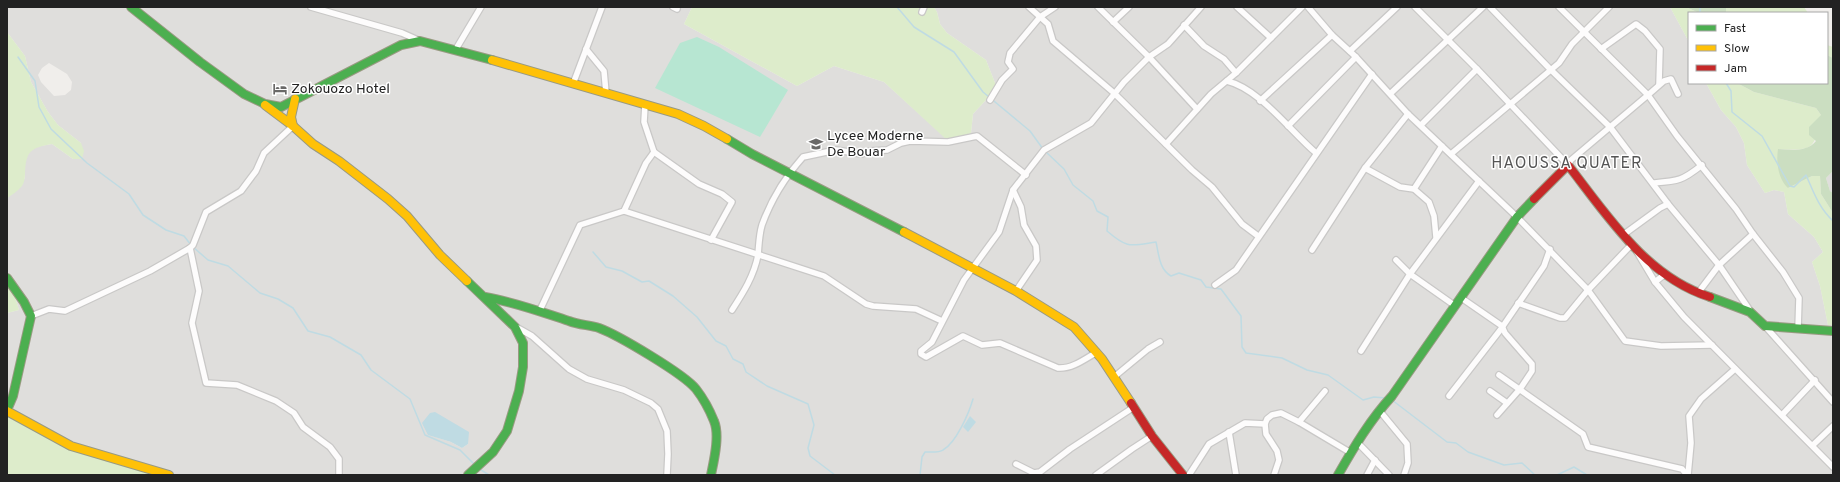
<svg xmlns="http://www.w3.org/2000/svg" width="1840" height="482" viewBox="0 0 1840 482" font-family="Overpass,sans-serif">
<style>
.residential{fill:#dfdedc;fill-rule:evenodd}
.grass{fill:#ddeccb}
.forest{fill:#cbdec1}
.pitch{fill:#b7e6d2}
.water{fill:#bfdbe3}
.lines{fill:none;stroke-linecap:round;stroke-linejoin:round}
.stream{stroke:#bfdbe3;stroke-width:1.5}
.street-casing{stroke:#c9c8c7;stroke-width:8}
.fast-casing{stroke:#999a82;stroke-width:10}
.slow-casing{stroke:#999a82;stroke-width:10}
.jam-casing{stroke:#999a82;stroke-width:10}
.street{stroke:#fdfcfc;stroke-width:5.5}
.fast{stroke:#4caf50;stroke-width:8}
.slow{stroke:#ffc107;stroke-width:8}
.jam{stroke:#c62828;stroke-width:8}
.labels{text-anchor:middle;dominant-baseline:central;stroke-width:3;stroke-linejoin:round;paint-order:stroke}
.poi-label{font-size:14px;fill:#222;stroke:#fff;text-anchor:start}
.quarter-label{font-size:16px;letter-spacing:1px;fill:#555;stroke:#fff}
</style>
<rect width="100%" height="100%" fill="#f0eeeb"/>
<g class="residential">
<path d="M7,7H692L684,24L797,86L834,66L884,82L949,141L971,133L973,114L997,88L986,60L947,33L940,24L937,12L934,7H1670L1689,42V83H1706L1721,110L1736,127L1744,143L1747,165L1765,193L1774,190L1784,192L1788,214L1814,237L1823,252L1812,262L1820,286L1828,325H1833V475H171L92,451L7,417V313L19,310L7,272V198L22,185L25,177V161L29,152L35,147L52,144L73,159L81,143L58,125L48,112L31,82L25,56L7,32ZM49,63L67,74L72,82L71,90L65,95L54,96L41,82L38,75L42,68ZM429,435L468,444L462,448L451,442Z"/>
<polygon points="1833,171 1833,193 1830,191 1826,178"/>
</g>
<g class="grass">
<polygon points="692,7 934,7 937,12 940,24 947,33 986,60 997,88 973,114 971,133 948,141 884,82 834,66 797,86 684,24"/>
<polygon points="1670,7 1686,7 1699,13 1689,13 1689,42"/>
<polygon points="1726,7 1804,7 1808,13 1726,13"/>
<path d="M7,32L25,56L31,82L48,112L58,125L81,143L84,151L82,159H73L52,144C30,148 26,151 25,174C25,178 24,183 22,186C18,191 12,195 7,198Z"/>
<polygon points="1827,45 1833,47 1833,58 1827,55"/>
<path d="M1706,83H1737L1754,92L1816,108L1821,115C1814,149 1815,151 1778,149L1788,188L1812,176H1820L1821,194L1833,213V325H1828L1820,286L1812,262L1823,252L1814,237L1788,214L1784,192L1774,190L1765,193L1747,165L1744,143L1736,127L1721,110Z"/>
<polygon points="7,272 19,310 7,313"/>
<polygon points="7,417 92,451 171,475 7,475"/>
</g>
<g class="forest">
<polygon points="1686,7 1726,7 1726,13 1699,13"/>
<path d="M1827,55L1833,58V171L1826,178L1830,191L1833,193V213L1821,194L1820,176H1812L1788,188C1778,179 1776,162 1778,149C1792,150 1807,152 1816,141L1809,135V127L1821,115L1816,108L1754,92L1737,83H1827Z"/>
</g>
<polygon class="pitch" points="697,37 719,47 788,90 760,137 655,88 680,43"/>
<g class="water">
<polygon points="435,412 469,432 468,444 462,448 451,442 428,435 422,423 430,413"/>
<polygon points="970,416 976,422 968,432 963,427"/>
</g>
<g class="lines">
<g class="stream">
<polyline points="897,7 914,27 954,52 983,92 1030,131 1043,149"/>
<polyline points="1700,7 1700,13"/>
<polyline points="18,57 35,81 39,107 51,129 87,163 129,194 143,215 166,230 184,236 191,245"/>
<path d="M1726,83L1731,91L1732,112L1762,136L1790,186L1794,187L1806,175C1814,193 1819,208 1833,221"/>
<path d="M1046,152L1064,169L1073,185L1093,201L1097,211L1108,217L1107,231C1128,249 1130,246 1156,242C1159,255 1159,269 1171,276L1179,273L1201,280L1206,287L1221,289L1241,316L1242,347L1246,353L1282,358L1307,370L1328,375L1363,400L1374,397L1385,398"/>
<polyline points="193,247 208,260 228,266 260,293 278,299 293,308 308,331 330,337 361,355 371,370 410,399 425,435 460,450 474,464"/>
<polyline points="593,252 606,267 622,271 642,282 649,281 673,296 697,317 716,341 726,346 733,359 743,364 746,372 767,386 808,404 814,425 808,448 810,456 835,475"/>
<polyline points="1392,400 1447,442 1456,443 1468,452 1504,465 1522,463 1535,475"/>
<polyline points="478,468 489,475"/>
<path d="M920,475L922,457L925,452C930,452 939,453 943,450C956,443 969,413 973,399"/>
<polyline points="1557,475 1574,467 1587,475"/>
</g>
<defs>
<g id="street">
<polyline points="311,7 402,33 420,41"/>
<polyline points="673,7 677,9"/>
<polyline points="1029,7 1048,24 1053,41 1114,93 1192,170 1212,187 1242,224 1258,236"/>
<polyline points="1098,7 1149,57 1197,109"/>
<polyline points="1237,7 1271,38"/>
<polyline points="1308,7 1332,35 1356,57 1408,114 1517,217 1588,290 1625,341 1661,346 1712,345"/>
<polyline points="1415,7 1477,69 1568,165 1571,160 1648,95 1559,7"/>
<polyline points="1490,7 1550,69 1610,127 1668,204 1719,265 1751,312"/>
<polyline points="922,12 924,7"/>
<polyline points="1113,22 1129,7"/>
<polyline points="1184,25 1204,46 1224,59 1236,73"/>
<polyline points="456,49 481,7"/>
<polyline points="586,49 604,71 606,93"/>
<polyline points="1601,49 1636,24 1645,31 1660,49 1659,84"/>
<polyline points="1350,51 1397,7"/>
<path d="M1227,81C1260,89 1290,131 1316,153"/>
<polyline points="573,84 602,7"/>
<polyline points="1391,93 1483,7"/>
<polyline points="1678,94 1671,79 1664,81 1648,95 1677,136 1736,209 1753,234 1783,272 1799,298 1798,329"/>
<polyline points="990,100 1002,80 1013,69 1008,62 1010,53 1040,17 1055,7"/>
<polyline points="1260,101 1332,35"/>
<polyline points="645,105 644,122 654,152 699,184 722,194 732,202 711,240"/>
<polyline points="1421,125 1477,69"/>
<polyline points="1288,126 1356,57"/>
<polyline points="1166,144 1211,94 1236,73 1302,7"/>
<polyline points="1451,154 1559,63 1572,44 1609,7"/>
<polyline points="1365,168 1400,187 1414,189 1429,202 1434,216 1436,237"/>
<path d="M1653,183C1678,181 1682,181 1702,165"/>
<polyline points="1414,189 1442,146"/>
<polyline points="1013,190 1021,207 1024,225 1036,246 1037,260 1016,291"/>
<polyline points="624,211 824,276 866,304 873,306 916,309 942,321"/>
<polyline points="1623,235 1660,208 1668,204"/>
<polyline points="190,248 199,291 192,323 206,383 237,385 276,401 294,413 303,427 330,447 339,459 339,475"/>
<polyline points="1312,250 1365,168 1408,114"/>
<polyline points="1637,252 1655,282 1684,317 1833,467"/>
<polyline points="1396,260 1410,274 1454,305"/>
<polyline points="1655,282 1665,274"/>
<polyline points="1215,285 1236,270 1372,74"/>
<polyline points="1698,293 1719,265 1753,234"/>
<polyline points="1460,297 1502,326 1505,333 1532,364 1532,371 1520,389 1497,415"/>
<polyline points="1518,303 1560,318 1565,318 1588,290 1631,245"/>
<polyline points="540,310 580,225 624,211 646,163 654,152"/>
<path d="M732,310C743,293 754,276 758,255C759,244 759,235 762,225C771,200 786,176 803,157L836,150L862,154L870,151L887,150L901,143L910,141L948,142L977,136L1026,175"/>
<polyline points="31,316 49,309 65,311 150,271 190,248 193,245 206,212 241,191 256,171 264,153 293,126"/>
<polyline points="1765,326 1833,402"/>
<polyline points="516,327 532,336 569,369 587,379 624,390 651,403 658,409 667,431 668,454 667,475"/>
<polyline points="1361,351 1410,274 1479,181"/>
<path d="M1097,352C1085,359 1072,369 1058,368L1000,343L982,345L963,336L926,357L921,354V351L932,342L964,280L999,232L1013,190L1044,150L1091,123L1124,82L1149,57L1168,44L1201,7"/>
<polyline points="1499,375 1583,434 1588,447 1682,469 1687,475"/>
<polyline points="1114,377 1148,349 1160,342"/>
<polyline points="1490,391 1507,403"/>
<polyline points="1449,396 1501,329 1544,266 1550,249"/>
<polyline points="1379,410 1407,444 1408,463 1404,475"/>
<polyline points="1782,415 1815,380"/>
<polyline points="1299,422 1325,391"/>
<polyline points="1229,432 1236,475"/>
<polyline points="1357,442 1389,475"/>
<polyline points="1813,445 1833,426"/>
<polyline points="1016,464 1034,473 1040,472 1070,449 1134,407"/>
<polyline points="1096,475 1132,449 1152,436"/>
<polyline points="1189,475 1209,444 1245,423 1265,424"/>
<polyline points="1274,475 1279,460 1277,451 1266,434 1265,424 1267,419 1272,415 1281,413 1299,422 1351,453"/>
<polyline points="1367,475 1375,460"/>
<polyline points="1688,475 1691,443 1689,416 1701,399 1735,369"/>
</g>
<g id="fast">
<polyline points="131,7 200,62 244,94 265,104 281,107 401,45 420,41 492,60"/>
<polyline points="727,139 752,154 904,232"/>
<polyline points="7,278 24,302 31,316 13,396 7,410"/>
<polyline points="467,281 515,327 523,343 523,367 519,391 507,431 493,452 468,475"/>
<path d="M485,297C515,302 541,312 569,321C579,325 590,325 599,328C618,335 684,374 696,389C703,398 710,411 714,421C720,435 714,460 711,475"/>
<polyline points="1710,297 1750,312 1765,326 1833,331"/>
<path d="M1338,475C1354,447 1370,420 1392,396L1517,217L1534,199"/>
</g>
<g id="slow">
<polyline points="492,60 678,114 704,126 727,139"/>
<polyline points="265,105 293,126 313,144 339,161 388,199 407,216 440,255 467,281"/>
<polyline points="293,126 291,117 295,99"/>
<polyline points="904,232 1016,291 1074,327 1102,359 1131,403"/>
<polyline points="7,411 71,446 169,475"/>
</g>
<g id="jam">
<path d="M1534,199L1568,165C1607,215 1646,277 1710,297"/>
<polyline points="1131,403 1152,436 1183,475"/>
</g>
</defs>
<use href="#street" class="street-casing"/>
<use href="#fast" class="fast-casing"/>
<use href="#slow" class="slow-casing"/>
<use href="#jam" class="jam-casing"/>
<use href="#street" class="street"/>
<use href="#fast" class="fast"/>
<use href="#slow" class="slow"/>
<use href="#jam" class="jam"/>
</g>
<defs>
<symbol id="hotel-bare" viewBox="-9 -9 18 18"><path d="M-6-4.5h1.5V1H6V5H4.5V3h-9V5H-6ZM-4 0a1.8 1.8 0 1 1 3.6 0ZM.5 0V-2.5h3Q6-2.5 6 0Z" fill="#6a6968" stroke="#fff" stroke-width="2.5" paint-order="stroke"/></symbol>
<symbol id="school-bare" viewBox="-9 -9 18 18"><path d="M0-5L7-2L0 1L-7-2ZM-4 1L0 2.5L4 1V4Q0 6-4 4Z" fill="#6a6968" stroke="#fff" stroke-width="2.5" paint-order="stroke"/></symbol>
</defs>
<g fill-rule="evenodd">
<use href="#hotel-bare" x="270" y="79" width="20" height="20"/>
<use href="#school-bare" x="806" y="134" width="20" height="20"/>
</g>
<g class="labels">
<g class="poi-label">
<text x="291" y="89">Zokouozo Hotel</text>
<text x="827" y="136">Lycee Moderne<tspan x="827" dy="16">De Bouar</tspan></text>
</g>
<g class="quarter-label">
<text x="1567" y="164">HAOUSSA QUATER</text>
</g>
</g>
<rect width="1840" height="482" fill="none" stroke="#222222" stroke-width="16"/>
<rect x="1688" y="12" width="140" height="72" fill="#ffffff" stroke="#a7a7a7"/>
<rect x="1696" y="25" width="20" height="6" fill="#4caf50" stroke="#a7a7a7"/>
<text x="1724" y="32" font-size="12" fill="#222222">Fast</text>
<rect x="1696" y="45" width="20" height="6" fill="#ffc107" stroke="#a7a7a7"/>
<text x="1724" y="52" font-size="12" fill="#222222">Slow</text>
<rect x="1696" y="65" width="20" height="6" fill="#c62828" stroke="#a7a7a7"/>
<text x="1724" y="72" font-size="12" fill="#222222">Jam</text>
</svg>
